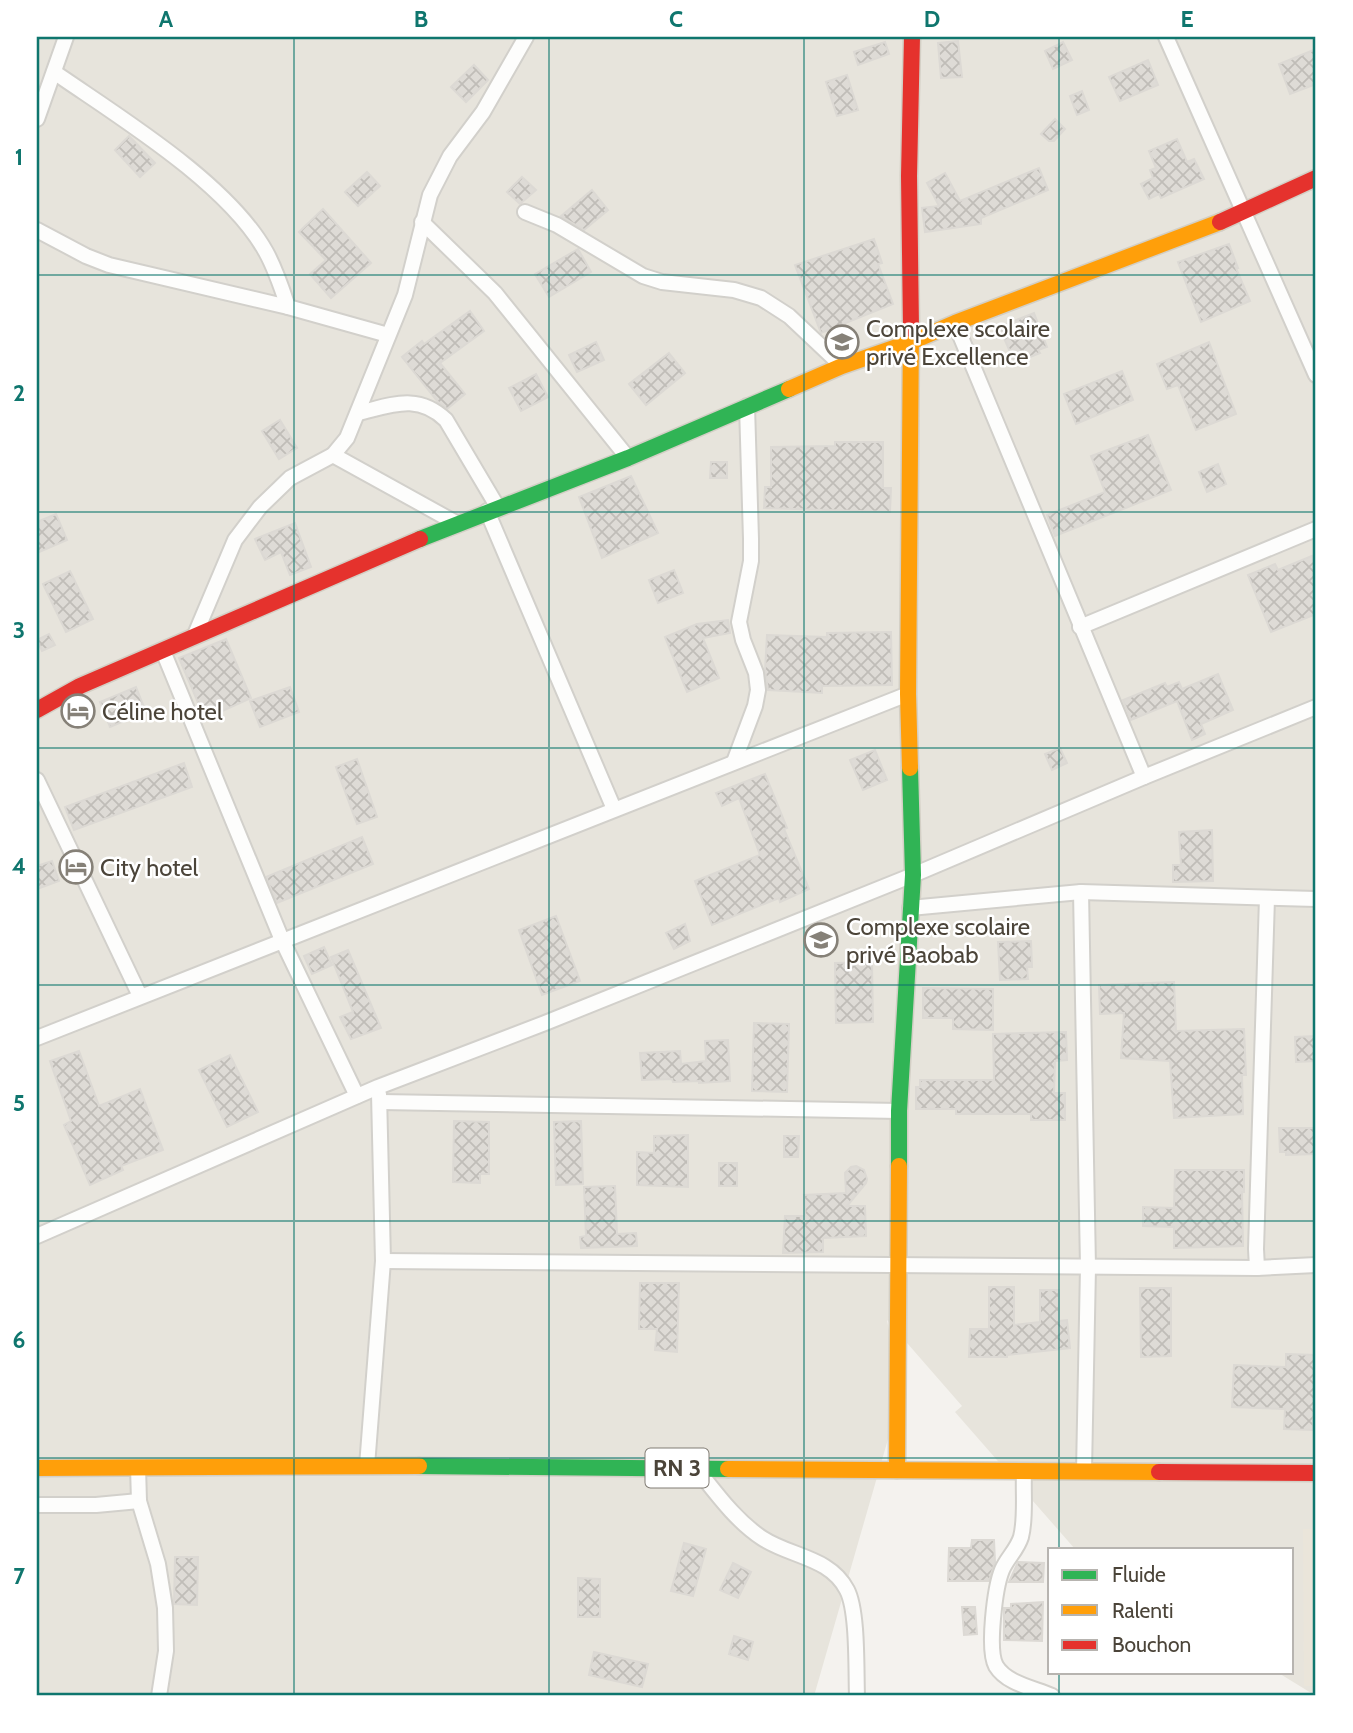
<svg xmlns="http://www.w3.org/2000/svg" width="1353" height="1733" viewBox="0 0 1353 1733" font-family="Cabin,sans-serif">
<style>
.residential{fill:#e7e4dc}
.education{fill:#eae5da}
.building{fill:url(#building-cross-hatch);stroke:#dcd9d4;stroke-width:2}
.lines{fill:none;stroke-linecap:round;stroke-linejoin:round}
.street-casing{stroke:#d2d0cb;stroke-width:18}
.fast-casing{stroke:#d3cfc5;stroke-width:19}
.slow-casing{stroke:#d3cfc5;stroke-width:19}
.jam-casing{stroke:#d3cfc5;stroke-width:19}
.street{stroke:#fdfdfc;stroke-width:14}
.fast{stroke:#30b455;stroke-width:16}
.slow{stroke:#ff9f0a;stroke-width:16}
.jam{stroke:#e5322d;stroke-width:16}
.grid{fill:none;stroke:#0f766e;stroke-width:2;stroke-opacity:0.55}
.labels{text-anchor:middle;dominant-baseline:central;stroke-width:5;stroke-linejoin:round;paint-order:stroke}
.shield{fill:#fff;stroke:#817c74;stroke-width:2}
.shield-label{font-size:23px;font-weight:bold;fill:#4b4439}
.poi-label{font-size:24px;fill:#4b4439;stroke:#fff;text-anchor:start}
.neatline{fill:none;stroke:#0f766e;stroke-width:2.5}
.grid-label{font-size:23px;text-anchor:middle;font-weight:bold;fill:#0f766e}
</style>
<defs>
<pattern id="building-cross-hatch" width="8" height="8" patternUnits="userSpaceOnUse" patternTransform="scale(1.75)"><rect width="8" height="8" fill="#dedbd6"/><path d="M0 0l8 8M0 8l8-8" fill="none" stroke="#c0bdb8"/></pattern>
</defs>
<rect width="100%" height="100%" fill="#f4f2ee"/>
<polygon class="residential" points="37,37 1316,37 1316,1696 1277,1672 1292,1672 1292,1549 1075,1549 955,1412 962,1406 887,1320 901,1394 814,1696 37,1696"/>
<polygon class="education" points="1303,1529 1316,1529 1316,1686 1304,1686"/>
<g class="building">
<polygon points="958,41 962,77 941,78 938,43"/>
<polygon points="885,42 889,54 858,65 854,52"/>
<polygon points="1063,42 1072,60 1053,69 1045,51"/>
<polygon points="1316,49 1316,84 1290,94 1279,64"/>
<polygon points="1148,60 1158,85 1120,101 1109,77"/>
<polygon points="474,65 488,80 466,102 451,87"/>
<polygon points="847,75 858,110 837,116 826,82"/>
<polygon points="1082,91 1089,110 1077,115 1070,96"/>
<polygon points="1055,119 1065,129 1054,141 1049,141 1041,134"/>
<polygon points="129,136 155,163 140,177 115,150"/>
<polygon points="1177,139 1187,162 1194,159 1204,179 1161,198 1159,194 1149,199 1141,184 1153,178 1150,170 1156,168 1149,151"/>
<polygon points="1039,168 1048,190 981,218 981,224 925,232 922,208 939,206 927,183 945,173 960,201"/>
<polygon points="367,172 380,186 358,206 345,192"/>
<polygon points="522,177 536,190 520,204 507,192"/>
<polygon points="592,190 608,210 584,230 561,216"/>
<polygon points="323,209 371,263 331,298 310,274 326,260 299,232"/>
<polygon points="874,239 882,263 878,264 893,304 821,333 795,265"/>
<polygon points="1229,244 1238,268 1236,268 1250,301 1201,322 1178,262"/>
<polygon points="578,249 591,272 549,297 535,274"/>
<polygon points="470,311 484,331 440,363 465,394 447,409 438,402 402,357 422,341 424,344"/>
<polygon points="1034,313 1047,347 1038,350 1040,353 1015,363 999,327"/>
<polygon points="596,342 604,360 577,372 569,355"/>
<polygon points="1209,342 1236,414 1196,430 1178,385 1167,389 1157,364"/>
<polygon points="669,353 685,373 646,405 629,384"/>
<polygon points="1122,371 1133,400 1076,424 1064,394"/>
<polygon points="536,374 548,397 521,411 509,388"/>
<polygon points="280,420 297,448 279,459 262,431"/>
<polygon points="1148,435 1171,490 1055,536 1047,515 1105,492 1091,456"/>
<polygon points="835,442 883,442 883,488 891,488 890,512 764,508 765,487 771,487 771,447 835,446"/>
<polygon points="711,462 727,462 727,478 710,478"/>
<polygon points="1218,464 1226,484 1207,492 1199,472"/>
<polygon points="631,476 658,533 602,558 579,497"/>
<polygon points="56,514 67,540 37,553 37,522"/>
<polygon points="295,523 311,567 290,575 281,552 265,560 255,539"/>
<polygon points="1312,556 1313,561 1316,559 1316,614 1271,632 1248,575 1275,564 1278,570"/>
<polygon points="674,570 683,593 658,603 649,580"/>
<polygon points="70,571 93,619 66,632 43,584"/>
<polygon points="728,620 730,633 703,638 719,678 687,692 665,637 697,624"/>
<polygon points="891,632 892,685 822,686 822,693 768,690 765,671 767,635 827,637 827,633"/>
<polygon points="49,634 55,645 42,651 37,640"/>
<polygon points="226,639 251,698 205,719 179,658"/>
<polygon points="1218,674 1233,710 1201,724 1205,734 1192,740 1177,701 1131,720 1123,700 1165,683 1167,687 1179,682 1182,689"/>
<polygon points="136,687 146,712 110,727 100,702"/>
<polygon points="290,687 299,712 260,727 250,701"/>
<polygon points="1060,748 1067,763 1052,770 1045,754"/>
<polygon points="875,750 887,780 863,790 850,760"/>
<polygon points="357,759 377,817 357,824 336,767"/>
<polygon points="184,763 192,787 74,830 65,807"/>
<polygon points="765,774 787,828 784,829 809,889 780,902 779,898 712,925 695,881 760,855 739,798 722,806 716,793"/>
<polygon points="1212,830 1213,881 1173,882 1173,865 1181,865 1179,832"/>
<polygon points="362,837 373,864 277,903 266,877"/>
<polygon points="52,861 59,881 37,889 37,866"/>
<polygon points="556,916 580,981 542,995 519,930"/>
<polygon points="685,924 690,941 674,949 666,933"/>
<polygon points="1031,941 1032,967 1027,967 1028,979 1000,980 998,942"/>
<polygon points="324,947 332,965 312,974 304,956"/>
<polygon points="348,950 381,1028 351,1039 340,1017 353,1012 331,957"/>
<polygon points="872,962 873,1022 836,1023 835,963"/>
<polygon points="1174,982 1176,1031 1244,1029 1246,1075 1242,1075 1243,1114 1174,1118 1170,1061 1121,1058 1124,1013 1100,1014 1099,985"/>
<polygon points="923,988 993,989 993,1030 953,1029 953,1018 923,1018"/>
<polygon points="754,1023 789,1024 787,1092 752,1091"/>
<polygon points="1066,1032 1067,1060 1055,1061 1054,1093 1065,1093 1065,1120 1031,1120 1031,1114 956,1114 956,1109 916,1109 916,1087 920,1087 920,1080 994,1080 993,1034"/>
<polygon points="1316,1036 1316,1061 1296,1062 1295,1037"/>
<polygon points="728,1040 730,1081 699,1083 699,1081 673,1082 672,1079 642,1080 640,1053 680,1051 681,1064 706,1061 705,1041"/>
<polygon points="79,1051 99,1106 140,1089 163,1150 121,1166 123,1170 90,1185 64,1125 71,1121 50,1061"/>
<polygon points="230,1055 258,1112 227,1127 199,1070"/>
<polygon points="454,1121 489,1122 489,1174 480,1174 480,1183 453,1182"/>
<polygon points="581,1121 583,1184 556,1185 554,1122"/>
<polygon points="1279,1128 1316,1128 1316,1154 1286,1155 1286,1152 1280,1152"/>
<polygon points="688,1135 688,1187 637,1185 637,1152 654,1153 654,1136"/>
<polygon points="784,1136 799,1136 798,1157 784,1157"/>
<rect x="719" y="1163" width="18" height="23"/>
<polygon points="856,1166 864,1170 867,1179 866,1183 847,1206 865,1206 866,1236 823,1238 823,1252 783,1253 785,1216 805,1216 804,1195 846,1193 845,1173 851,1167"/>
<polygon points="1175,1170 1244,1170 1244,1192 1242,1192 1243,1246 1174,1248 1174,1227 1143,1226 1143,1207 1174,1208"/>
<polygon points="615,1186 617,1234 636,1233 637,1246 581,1248 580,1237 586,1236 584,1187"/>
<polygon points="640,1283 679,1283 677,1352 655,1350 657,1329 639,1329"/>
<polygon points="989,1287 1014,1287 1014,1325 1040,1322 1040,1290 1059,1290 1059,1321 1067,1320 1070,1348 1007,1355 1007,1357 969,1357 970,1329 989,1329"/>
<polygon points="1140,1288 1171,1288 1171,1356 1141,1357"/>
<polygon points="1286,1354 1316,1355 1313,1430 1284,1429 1285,1409 1232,1407 1234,1365 1286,1367"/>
<polygon points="972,1540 994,1540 995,1562 989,1581 948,1581 949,1548 971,1548"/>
<polygon points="684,1543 706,1549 693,1596 671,1591"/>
<polygon points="175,1557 198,1557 197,1605 174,1604"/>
<polygon points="1018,1562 1044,1563 1043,1582 1009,1582"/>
<polygon points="733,1563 751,1572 738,1598 720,1590"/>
<polygon points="578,1578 600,1579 600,1617 578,1617"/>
<polygon points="1043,1602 1042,1641 1004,1640 1004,1608 1011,1608 1011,1604"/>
<polygon points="962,1607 975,1607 977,1634 964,1635"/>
<polygon points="734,1636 753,1642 748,1660 729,1654"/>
<polygon points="594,1652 648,1664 642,1687 589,1675"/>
</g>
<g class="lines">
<defs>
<g id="street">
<polyline points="1166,37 1316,375"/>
<path d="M54,72C119,117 228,183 266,252C276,270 282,289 288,307"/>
<polyline points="37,119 66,37"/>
<polyline points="525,212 557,225 643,276 662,282 734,290 761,298 789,316 842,366"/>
<polyline points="422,222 495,293 628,458"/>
<polyline points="37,230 86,256 109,265 288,307 388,335"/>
<polyline points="955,323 1144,777"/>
<path d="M358,413C392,405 418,393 446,420L497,506"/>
<polyline points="333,455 456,523"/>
<polyline points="487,511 614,809"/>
<polyline points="1080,627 1316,529"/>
<polyline points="194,637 235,540 260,507 290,478 333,455 347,438 405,295 430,195 450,156 483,112 526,37"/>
<polyline points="163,651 282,940 357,1096"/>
<polyline points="734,762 755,706 758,690 756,673 743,640 739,622 751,561 751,539 747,406"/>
<polyline points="37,780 140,996"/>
<polyline points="1081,892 1088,1267 1084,1471"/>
<polyline points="910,908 1081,892 1316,899"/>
<polyline points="37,1038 908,694"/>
<polyline points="381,1102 899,1111"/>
<polyline points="37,1236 378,1087 545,1023 913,875 1144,777 1316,707"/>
<polyline points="383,1261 1257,1268 1316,1265"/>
<polyline points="1257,1268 1256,1249 1267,898"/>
<polyline points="367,1466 383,1261 379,1094"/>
<polyline points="138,1467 139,1501 158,1564 165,1608 166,1651 159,1696"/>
<path d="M696,1468C716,1493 735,1520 762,1538C791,1557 830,1557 847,1590C858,1611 856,1670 857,1696"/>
<path d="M1024,1473C1023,1493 1026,1518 1021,1537C1017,1550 1007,1558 1002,1570C995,1587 987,1650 996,1666C1007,1684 1034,1688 1052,1696"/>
<polyline points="37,1505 96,1505 139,1501"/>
</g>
<g id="fast">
<polyline points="420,539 628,458 789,389"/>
<polyline points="899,1166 899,1111 913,875 910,768"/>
<polyline points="419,1466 728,1469"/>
</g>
<g id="slow">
<polyline points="789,389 842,366 911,342 955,323 1220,222"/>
<polyline points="910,768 908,694 911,329"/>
<polyline points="37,1468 419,1466"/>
<polyline points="728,1469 1159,1472"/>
<polyline points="897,1470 899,1166"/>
</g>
<g id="jam">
<polyline points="1220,222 1316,178"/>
<polyline points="911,329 909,176 912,37"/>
<polyline points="37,710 80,686 420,539"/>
<polyline points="1159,1472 1316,1473"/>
</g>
</defs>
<use href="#street" class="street-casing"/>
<use href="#fast" class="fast-casing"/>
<use href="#slow" class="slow-casing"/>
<use href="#jam" class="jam-casing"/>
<use href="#street" class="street"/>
<use href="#fast" class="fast"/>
<use href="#slow" class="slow"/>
<use href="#jam" class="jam"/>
</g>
<path class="grid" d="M294,37V1696M549,37V1696M804,37V1696M1059,37V1549M37,275H1316M37,512H1316M37,748H1316M37,985H1316M37,1221H1316M37,1458H1316M1059,1672V1696"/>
<defs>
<symbol id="school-ring" viewBox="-11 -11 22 22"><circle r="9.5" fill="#fff" stroke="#868178" stroke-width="1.5"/><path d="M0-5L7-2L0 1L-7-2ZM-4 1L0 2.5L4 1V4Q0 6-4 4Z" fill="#868178"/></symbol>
<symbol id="hotel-ring" viewBox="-11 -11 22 22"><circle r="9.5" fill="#fff" stroke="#868178" stroke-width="1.5"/><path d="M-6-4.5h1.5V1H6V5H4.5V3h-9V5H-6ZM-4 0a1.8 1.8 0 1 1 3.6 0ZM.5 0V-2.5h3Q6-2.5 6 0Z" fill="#868178"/></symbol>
</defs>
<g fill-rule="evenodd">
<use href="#school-ring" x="823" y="323" width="38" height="38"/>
<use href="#hotel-ring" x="59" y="692" width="38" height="38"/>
<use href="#hotel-ring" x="57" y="848" width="38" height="38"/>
<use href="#school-ring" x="802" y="921" width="38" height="38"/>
</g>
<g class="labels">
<rect class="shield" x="645.5" y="1448.5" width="63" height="39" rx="5"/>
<g class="shield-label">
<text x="677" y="1468">RN 3</text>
</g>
<g class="poi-label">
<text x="866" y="328">Complexe scolaire<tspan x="866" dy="28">privé Excellence</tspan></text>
<text x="102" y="711">Céline hotel</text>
<text x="100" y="867">City hotel</text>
<text x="846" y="926">Complexe scolaire<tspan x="846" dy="28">privé Baobab</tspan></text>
</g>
</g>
<rect width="1353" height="1733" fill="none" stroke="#ffffff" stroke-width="77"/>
<rect x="1048" y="1548" width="245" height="126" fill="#ffffff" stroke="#b7b4b0" stroke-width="2"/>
<rect x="1062" y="1570" width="35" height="10" fill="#30b455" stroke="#b7b4b0" stroke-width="2"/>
<text x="1112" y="1582" font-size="21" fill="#4b4439">Fluide</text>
<rect x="1062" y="1605" width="35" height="10" fill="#ff9f0a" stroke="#b7b4b0" stroke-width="2"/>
<text x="1112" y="1618" font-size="21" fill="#4b4439">Ralenti</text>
<rect x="1062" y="1640" width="35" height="10" fill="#e5322d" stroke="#b7b4b0" stroke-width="2"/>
<text x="1112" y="1652" font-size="21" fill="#4b4439">Bouchon</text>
<rect x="38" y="38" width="1276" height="1656" class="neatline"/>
<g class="grid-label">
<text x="166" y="27">A</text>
<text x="421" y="27">B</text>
<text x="676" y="27">C</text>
<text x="932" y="27">D</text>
<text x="1187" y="27">E</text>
<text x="19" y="165">1</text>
<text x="19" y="401">2</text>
<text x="19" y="638">3</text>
<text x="19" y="874">4</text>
<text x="19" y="1111">5</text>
<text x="19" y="1348">6</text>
<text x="19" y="1584">7</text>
</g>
</svg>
